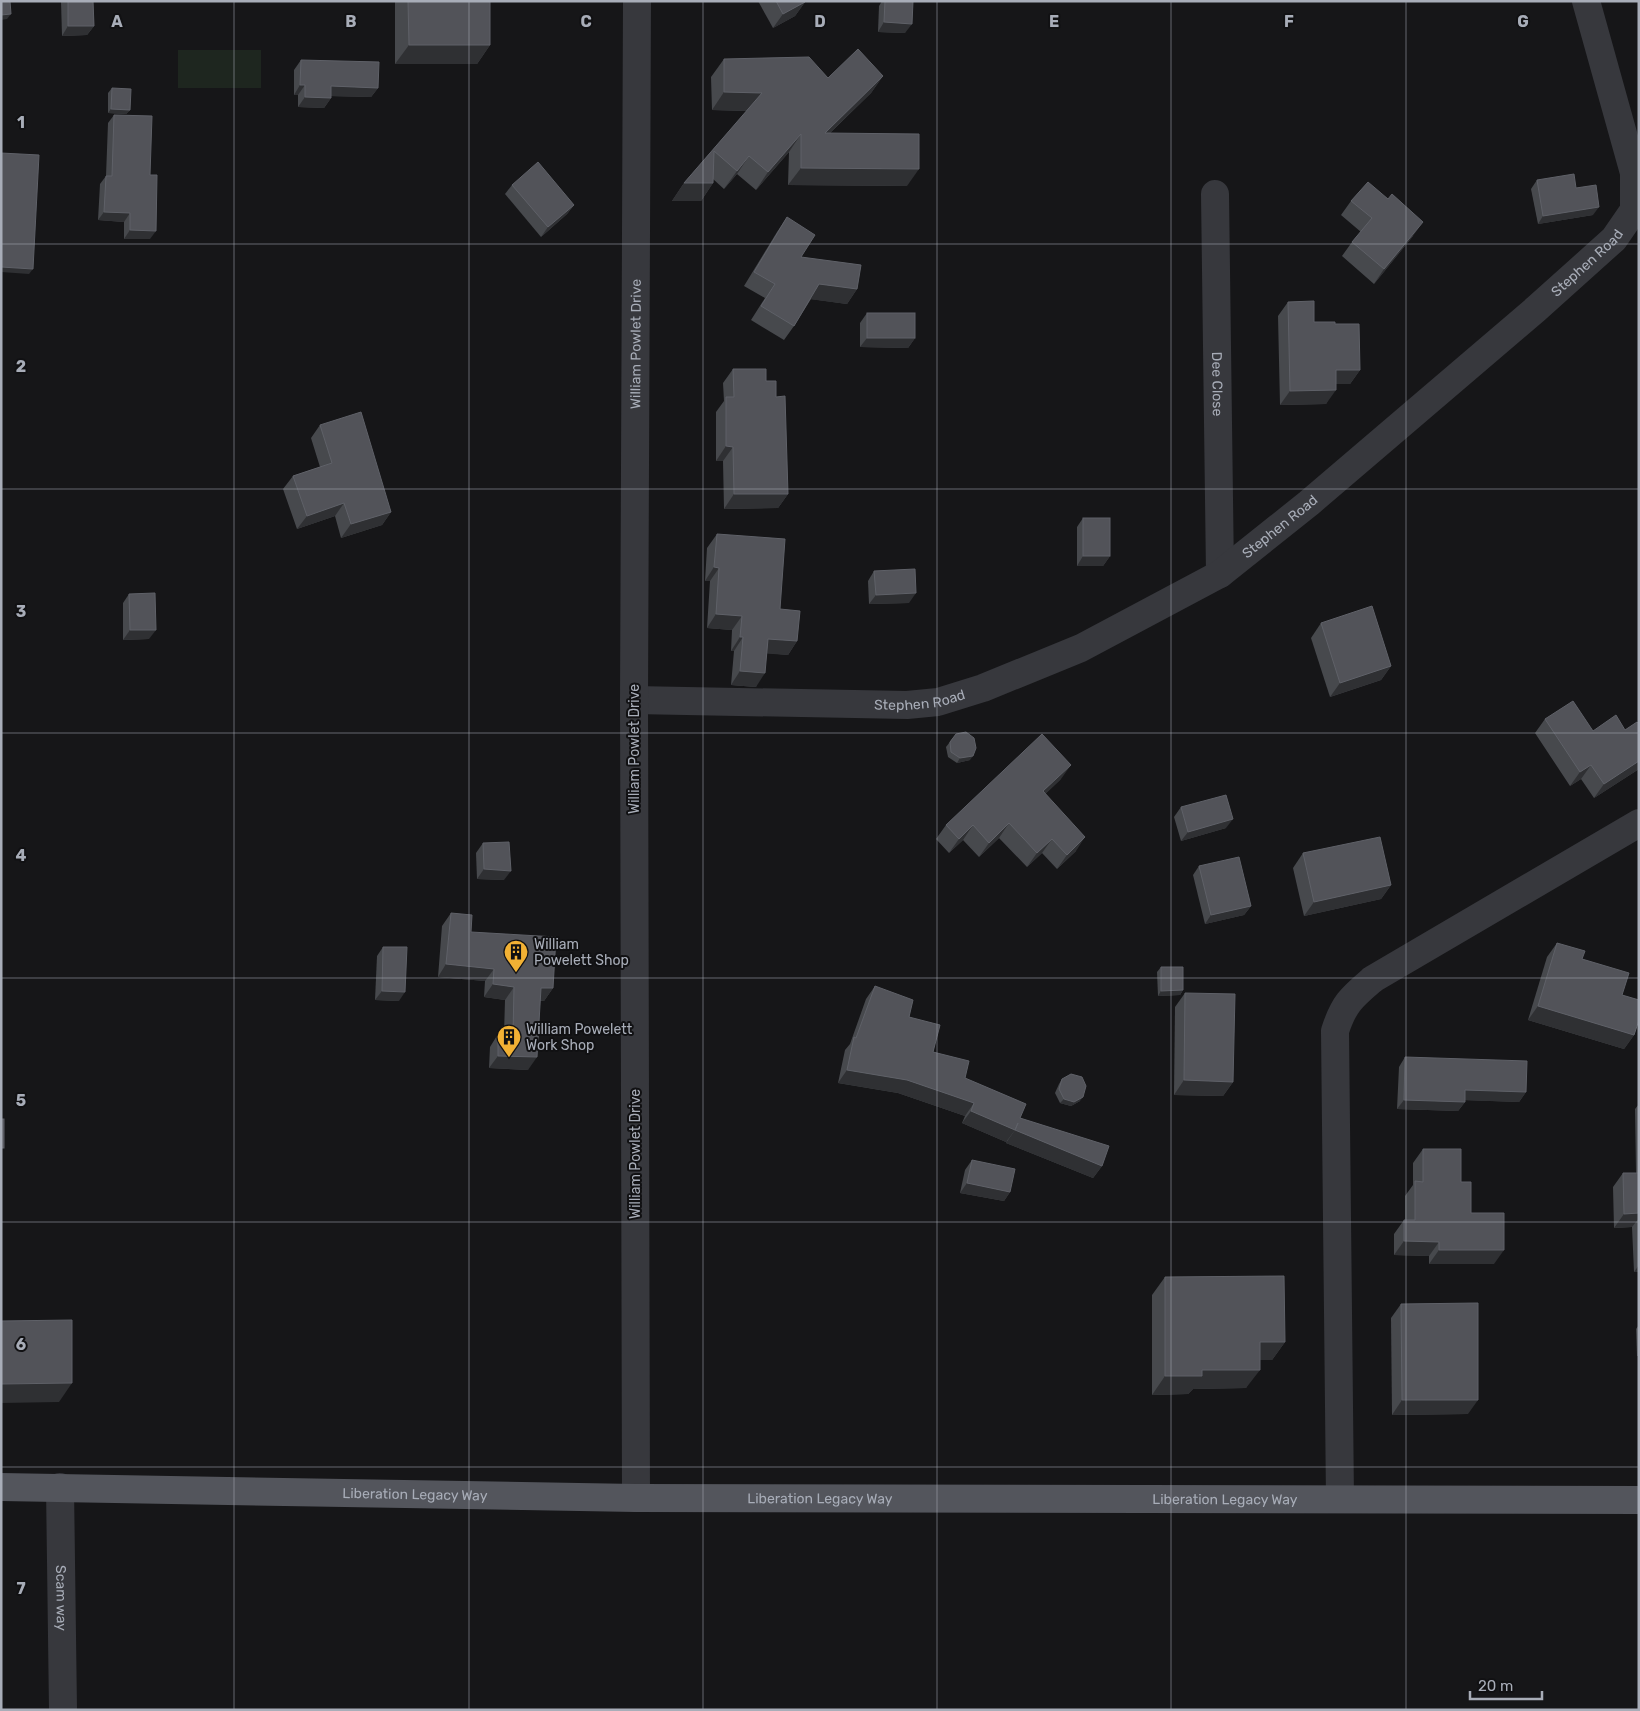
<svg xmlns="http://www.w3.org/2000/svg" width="1640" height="1711" viewBox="0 0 1640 1711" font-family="Rubik,sans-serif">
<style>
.pitch{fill:#1e261f}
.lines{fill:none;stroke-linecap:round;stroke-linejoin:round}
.minor{stroke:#37383d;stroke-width:28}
.major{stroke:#53555c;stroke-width:28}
.wall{fill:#47494d}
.shaded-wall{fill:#2f3033}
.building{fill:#525359;stroke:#5f6168}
.grid{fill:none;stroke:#a8adb8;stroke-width:1;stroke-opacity:0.55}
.labels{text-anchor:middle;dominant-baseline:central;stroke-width:4;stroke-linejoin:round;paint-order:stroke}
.street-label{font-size:14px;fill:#a8adb8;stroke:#111113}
.poi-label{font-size:14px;fill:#a8adb8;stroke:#111113;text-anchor:start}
.grid-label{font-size:16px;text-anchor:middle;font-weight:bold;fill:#a8adb8;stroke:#111113;stroke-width:4;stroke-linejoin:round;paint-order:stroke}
</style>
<rect width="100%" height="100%" fill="#161618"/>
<rect class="pitch" x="178" y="50" width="83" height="38"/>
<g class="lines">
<g class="minor">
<path id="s1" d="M1215,194L1220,574"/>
<path id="s2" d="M634,700L907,705L938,702L983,688L1081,648L1220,574L1309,503L1536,309L1614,239L1634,210V173L1586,1"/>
<path id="s3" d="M60,1487L63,1710"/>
<path id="s4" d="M636,1498L634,700L637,1"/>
<path d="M1340,1499L1335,1031C1344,1003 1352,997 1373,979L1639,823"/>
</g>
<path class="major" id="s5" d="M1,1487L636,1498L1639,1500"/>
</g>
<g class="wall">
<polygon points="61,1 93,1 94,26 87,35 62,36"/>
<polygon points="395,1 490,1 490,45 477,64 395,64"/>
<polygon points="758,1 805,1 805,2 795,16 773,28"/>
<polygon points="882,1 913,1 905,33 878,32 879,6"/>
<polygon points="724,59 828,78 883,76 871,93 830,133 907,186 788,185 789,152 756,190 737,174 724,189 713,179 713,183 701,201 672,201 684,183 747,111 712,110 711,77"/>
<polygon points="301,60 378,88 371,97 331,96 331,98 324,108 298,107 298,95 294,95 294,70"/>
<polygon points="112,88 130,110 126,114 108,113 108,93"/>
<polygon points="114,115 150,175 150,239 124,239 124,222 98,220 100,184 106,176 108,123"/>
<polygon points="1537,180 1576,188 1593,215 1538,224 1531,189"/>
<polygon points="512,185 574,205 567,214 541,237 505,194"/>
<polygon points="1388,199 1413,236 1374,284 1342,256 1352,242 1361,232 1341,215 1351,201"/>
<polygon points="787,217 801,257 857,289 847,304 811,299 794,326 784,340 751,320 765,298 744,286 777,232"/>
<polygon points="1288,302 1314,322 1335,324 1360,370 1350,384 1336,384 1326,404 1280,405 1278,316"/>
<polygon points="867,313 915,338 908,348 860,347 860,323"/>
<polygon points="733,369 766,381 776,397 788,494 778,508 724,509 723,461 716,461 716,412 724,401 723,383"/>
<polygon points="320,425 391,512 382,525 341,538 335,516 297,529 283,489 293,476 320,467 311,438"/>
<polygon points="1083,518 1110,556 1103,566 1077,566 1077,527"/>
<polygon points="717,534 780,609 797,641 788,655 767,653 756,687 731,685 734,651 731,651 732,630 707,628 710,581 705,581 707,548"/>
<polygon points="874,571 909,603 869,604 868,581"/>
<polygon points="129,594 149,639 123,640 123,603"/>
<polygon points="1321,623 1391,666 1381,680 1330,697 1311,638"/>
<polygon points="1545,719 1593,731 1625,730 1639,724 1639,769 1594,798 1581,779 1570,786 1535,733"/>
<polygon points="956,734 970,760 957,763 948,757 946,747"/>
<polygon points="1061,779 1045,794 1076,851 1057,869 1042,853 1027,867 999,838 979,857 963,840 949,853 936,839 946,825"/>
<polygon points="1181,807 1226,828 1181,841 1174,817"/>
<polygon points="483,843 504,880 477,879 476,853"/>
<polygon points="1303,853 1391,885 1381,899 1304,916 1293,868"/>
<polygon points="1199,866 1251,906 1244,915 1205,924 1193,875"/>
<polygon points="451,913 471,932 553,988 544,1001 540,1001 528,1070 489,1068 490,1047 498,1034 504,1034 505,1000 484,997 485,981 438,977 442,926"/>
<polygon points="1557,943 1582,959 1622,995 1634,1035 1624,1049 1528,1020 1547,957"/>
<polygon points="383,947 399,1001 375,1000 377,956"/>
<polygon points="1161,967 1183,990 1180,995 1158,996 1157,972"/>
<polygon points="875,986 909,1017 933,1052 965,1078 1020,1118 1102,1166 1093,1178 1006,1143 1007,1141 1006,1142 962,1123 965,1116 898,1093 838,1083 845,1050 850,1044 866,999"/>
<polygon points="1185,993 1233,1082 1223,1096 1174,1095 1175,1007"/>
<polygon points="1405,1057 1526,1092 1519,1102 1465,1100 1465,1102 1458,1111 1397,1109 1399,1067"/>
<polygon points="1062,1079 1080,1101 1071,1106 1060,1103 1055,1093 1059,1084"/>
<polygon points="1639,1104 1639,1272 1634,1272 1632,1227 1614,1228 1613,1187 1623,1173 1636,1173 1635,1109"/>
<polygon points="1423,1149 1461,1182 1471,1213 1494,1264 1429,1264 1429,1256 1394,1255 1394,1234 1404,1220 1405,1220 1405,1196 1413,1185 1413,1163"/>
<polygon points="972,1160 1010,1192 1004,1201 960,1193 965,1170"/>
<polygon points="1165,1277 1285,1342 1272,1360 1260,1360 1246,1388 1193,1389 1188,1394 1152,1395 1152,1295"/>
<polygon points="1401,1304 1468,1414 1392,1415 1391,1318"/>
<polygon points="1639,1325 1639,1356 1637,1356 1636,1329"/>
</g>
<g class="shaded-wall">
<polygon points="805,2 795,16 773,28 783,14"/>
<polygon points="11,14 7,19 1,20 1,15"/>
<polygon points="884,22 912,24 905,33 878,32"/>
<polygon points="68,26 94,26 87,35 62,36"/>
<polygon points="409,45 490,45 477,64 395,64"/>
<polygon points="883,76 871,93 812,150 825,133"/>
<polygon points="300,85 305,85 298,95 294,95"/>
<polygon points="331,86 378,88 371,97 325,96"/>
<polygon points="724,92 762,93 750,111 712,110"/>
<polygon points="305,97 331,98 324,108 298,107"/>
<polygon points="111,109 130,110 126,114 108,113"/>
<polygon points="801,134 789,152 756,190 768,172"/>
<polygon points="749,156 737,174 724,189 737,171"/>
<polygon points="801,168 919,169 907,186 788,185"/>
<polygon points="684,183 713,183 701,201 672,201"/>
<polygon points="574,205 567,214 541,237 548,227"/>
<polygon points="1599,207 1593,215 1538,224 1543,216"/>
<polygon points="104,212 130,213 124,222 98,220"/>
<polygon points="1423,222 1413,236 1374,284 1384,269"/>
<polygon points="130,230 156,231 150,239 124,239"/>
<polygon points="1,267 33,269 29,274 1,272"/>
<polygon points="819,284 857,289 847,304 809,299"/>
<polygon points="867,338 915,338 908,348 860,347"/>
<polygon points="1336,370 1360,370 1350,384 1326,384"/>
<polygon points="1336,390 1326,404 1280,405 1290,391"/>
<polygon points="726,446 733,447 723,461 716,461"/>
<polygon points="734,494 788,494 778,508 724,509"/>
<polygon points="344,503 335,516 297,529 307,516"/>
<polygon points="391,512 382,525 341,538 351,524"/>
<polygon points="1083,556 1110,556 1103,566 1077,566"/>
<polygon points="714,567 719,568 710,581 705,581"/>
<polygon points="916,593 909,603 869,604 876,595"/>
<polygon points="716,614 742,616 732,630 707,628"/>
<polygon points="130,630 156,630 149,639 123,640"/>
<polygon points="740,637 743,637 734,651 731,651"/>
<polygon points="768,639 797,641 788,655 759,653"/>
<polygon points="1391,666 1381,680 1330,697 1340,683"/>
<polygon points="740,671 765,673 756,687 731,685"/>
<polygon points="973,756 970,760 957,763 960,758"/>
<polygon points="1639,761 1639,769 1594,798 1604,784"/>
<polygon points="1071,765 1061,779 1033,806 1043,791"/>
<polygon points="1591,765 1581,779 1570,786 1580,772"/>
<polygon points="1233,819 1226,828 1181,841 1188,832"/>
<polygon points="1009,823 999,838 979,857 989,843"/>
<polygon points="973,825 963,840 949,853 959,839"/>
<polygon points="1085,837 1076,851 1057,869 1067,855"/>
<polygon points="1052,839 1042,853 1027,867 1037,853"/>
<polygon points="484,869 511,871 504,880 477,879"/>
<polygon points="1391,885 1381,899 1304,916 1314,902"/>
<polygon points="1251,906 1244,915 1205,924 1211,915"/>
<polygon points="446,964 494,969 485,981 438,977"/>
<polygon points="493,984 514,987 505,1000 484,997"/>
<polygon points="541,988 553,988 544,1001 532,1000"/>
<polygon points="1183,990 1180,995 1158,996 1161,991"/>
<polygon points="382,991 405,992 399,1001 375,1000"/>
<polygon points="1538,1006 1634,1035 1624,1049 1528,1020"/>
<polygon points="498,1056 537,1057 528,1070 489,1068"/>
<polygon points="847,1070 907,1080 974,1103 965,1116 898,1093 838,1083"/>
<polygon points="1184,1080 1233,1082 1223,1096 1174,1095"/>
<polygon points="1465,1090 1526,1092 1519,1102 1459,1100"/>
<polygon points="1083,1097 1080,1101 1071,1106 1060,1103 1064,1099"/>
<polygon points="1404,1100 1465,1102 1458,1111 1397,1109"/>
<polygon points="971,1111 1015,1130 1006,1142 962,1123"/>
<polygon points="1015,1130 1102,1166 1093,1178 1006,1143"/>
<polygon points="967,1183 1010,1192 1004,1201 960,1193"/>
<polygon points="1639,1213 1639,1218 1632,1227 1614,1228 1624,1214"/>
<polygon points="1404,1241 1439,1242 1429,1256 1394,1255"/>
<polygon points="1439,1250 1504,1250 1494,1264 1429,1264"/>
<polygon points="1639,1265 1639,1272 1634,1272"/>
<polygon points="1260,1342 1285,1342 1272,1360 1246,1360"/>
<polygon points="1202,1370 1260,1370 1246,1388 1193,1389 1188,1394 1152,1395 1165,1376"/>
<polygon points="72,1383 59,1402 1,1403 1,1384"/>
<polygon points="1402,1400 1478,1400 1468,1414 1392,1415"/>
</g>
<g class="building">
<polygon points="1,1 10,1 11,14 1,15"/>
<polygon points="68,1 93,1 94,26 68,26"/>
<polygon points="408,1 490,1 490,45 409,45"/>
<polygon points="776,1 805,1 805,2 783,14"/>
<polygon points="885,1 913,1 912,24 884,22"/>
<polygon points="858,49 883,76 825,133 919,134 919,169 801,168 801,134 768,172 749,156 737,171 714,151 713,183 684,183 762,93 724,92 724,59 809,57 828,78"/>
<polygon points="301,60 379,62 378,88 331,86 331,98 305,97 305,85 300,85"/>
<polygon points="112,88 131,89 130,110 111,109"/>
<polygon points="114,115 152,116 150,175 157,175 156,231 130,230 130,213 104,212 106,176 112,176"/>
<polygon points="1,153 39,155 33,269 1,267"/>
<polygon points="538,162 574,205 548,227 512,185"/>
<polygon points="1574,174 1576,188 1596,185 1599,207 1543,216 1537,180"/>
<polygon points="1368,182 1388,199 1392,194 1423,222 1384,269 1352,242 1372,218 1351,201"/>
<polygon points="787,217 815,235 801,257 861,265 857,289 819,284 794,326 761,306 775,284 754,272"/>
<polygon points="1314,301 1314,322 1335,322 1335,324 1359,324 1360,370 1336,370 1336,390 1290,391 1288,302"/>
<rect x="867" y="313" width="48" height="25"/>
<polygon points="733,369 766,369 766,381 776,381 776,397 785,396 788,494 734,494 733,447 726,446 726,397 734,397"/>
<polygon points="361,412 391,512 351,524 344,503 307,516 293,476 332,463 320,425"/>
<rect x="1083" y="518" width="27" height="38"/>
<polygon points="717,534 785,539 780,609 800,611 797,641 768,639 765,673 740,671 743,637 740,637 742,616 716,614 719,568 714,567"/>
<polygon points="915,569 916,593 876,595 874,571"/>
<polygon points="155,593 156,630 130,630 129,594"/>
<polygon points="1372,606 1391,666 1340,683 1321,623"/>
<polygon points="1573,701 1593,731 1616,715 1625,730 1637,722 1639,724 1639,761 1604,784 1591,765 1580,772 1545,719"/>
<polygon points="966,732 974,738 976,748 973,756 960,758 951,752 950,742 956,734"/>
<polygon points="1042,734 1071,765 1043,791 1085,837 1067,855 1052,839 1037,853 1009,823 989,843 973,825 959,839 946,825"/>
<polygon points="1226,795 1233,819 1188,832 1181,807"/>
<polygon points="1380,837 1391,885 1314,902 1303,853"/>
<polygon points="509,842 511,871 484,869 483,843"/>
<polygon points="1239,857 1251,906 1211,915 1199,866"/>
<polygon points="451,913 472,915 471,932 556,937 553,988 541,988 537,1057 498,1056 498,1034 513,1035 514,987 493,984 494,969 446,964"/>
<polygon points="1557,943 1585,951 1582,959 1629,973 1622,995 1639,1000 1639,1020 1634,1035 1538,1006"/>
<polygon points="383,947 407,947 405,992 382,991"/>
<polygon points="1161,967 1183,967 1183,990 1161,991"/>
<polygon points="875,986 913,1000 909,1017 940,1025 933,1052 969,1061 965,1078 1026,1104 1020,1118 1109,1146 1102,1166 1015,1130 1018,1123 1015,1130 971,1111 974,1103 907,1080 847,1070 854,1037 856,1038"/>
<polygon points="1185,993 1235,994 1233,1082 1184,1080"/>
<polygon points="1405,1057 1527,1061 1526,1092 1465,1090 1465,1102 1404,1100"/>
<polygon points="1071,1074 1082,1077 1086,1086 1083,1097 1074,1102 1064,1099 1059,1089 1062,1079"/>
<rect x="1" y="1119" width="3" height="29"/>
<polygon points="1423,1149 1461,1149 1461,1182 1471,1182 1471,1213 1504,1213 1504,1250 1439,1250 1439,1242 1404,1241 1404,1220 1415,1220 1415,1181 1423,1182"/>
<polygon points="972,1160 1015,1169 1010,1192 967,1183"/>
<polygon points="1623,1173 1639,1173 1639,1213 1624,1214"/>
<polygon points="1284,1276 1285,1342 1260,1342 1260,1370 1202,1370 1202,1376 1165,1376 1165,1277"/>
<polygon points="1478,1303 1478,1400 1402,1400 1401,1304"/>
<polygon points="72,1320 72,1383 1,1384 1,1321"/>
</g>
<path class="grid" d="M234,1V1710M469,1V1710M703,1V1710M937,1V1710M1171,1V1710M1406,1V1710M1,244H1639M1,489H1639M1,733H1639M1,978H1639M1,1222H1639M1,1467H1639"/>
<defs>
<symbol id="building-pin" viewBox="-11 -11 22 30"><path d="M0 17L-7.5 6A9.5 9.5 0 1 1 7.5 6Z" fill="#f2b134" stroke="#111113"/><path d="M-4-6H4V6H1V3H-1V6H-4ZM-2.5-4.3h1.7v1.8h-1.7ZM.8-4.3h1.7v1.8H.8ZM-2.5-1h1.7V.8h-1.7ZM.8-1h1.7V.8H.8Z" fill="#111"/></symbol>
</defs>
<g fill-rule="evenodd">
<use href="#building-pin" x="502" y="938" width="28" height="38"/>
<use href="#building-pin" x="495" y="1023" width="28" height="38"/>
</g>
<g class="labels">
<g class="street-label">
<text stroke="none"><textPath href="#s2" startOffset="1096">Stephen Road</textPath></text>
<text stroke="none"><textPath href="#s4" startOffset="1154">William Powlet Drive</textPath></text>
<text stroke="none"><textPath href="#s1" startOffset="190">Dee Close</textPath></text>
<text stroke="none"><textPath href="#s2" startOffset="691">Stephen Road</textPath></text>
<text stroke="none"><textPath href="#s2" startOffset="286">Stephen Road</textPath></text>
<text transform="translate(634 749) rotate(-90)">William Powlet Drive</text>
<text transform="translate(635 1154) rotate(-90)">William Powlet Drive</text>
<text stroke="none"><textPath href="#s5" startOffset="414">Liberation Legacy Way</textPath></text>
<text stroke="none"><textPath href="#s5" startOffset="819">Liberation Legacy Way</textPath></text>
<text stroke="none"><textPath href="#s5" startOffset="1224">Liberation Legacy Way</textPath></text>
<text stroke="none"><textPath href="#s3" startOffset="111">Scam way</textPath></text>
</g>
<g class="poi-label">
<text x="534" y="944">William<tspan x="534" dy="16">Powelett Shop</tspan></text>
<text x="526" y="1029">William Powelett<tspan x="526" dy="16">Work Shop</tspan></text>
</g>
</g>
<g class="grid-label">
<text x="117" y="27">A</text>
<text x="351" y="27">B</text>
<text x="586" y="27">C</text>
<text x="820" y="27">D</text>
<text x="1054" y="27">E</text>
<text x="1289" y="27">F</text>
<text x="1523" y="27">G</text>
<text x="21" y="128">1</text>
<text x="21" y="372">2</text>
<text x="21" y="617">3</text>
<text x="21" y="861">4</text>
<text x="21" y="1106">5</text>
<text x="21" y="1350">6</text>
<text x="21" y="1594">7</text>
</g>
<rect width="1640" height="1711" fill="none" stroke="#a8adb8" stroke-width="5"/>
<path d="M1470 1691v8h72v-8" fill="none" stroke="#a8adb8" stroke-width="2.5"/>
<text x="1478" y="1691" font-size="15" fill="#a8adb8" stroke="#111113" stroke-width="4" paint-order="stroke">20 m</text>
</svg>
